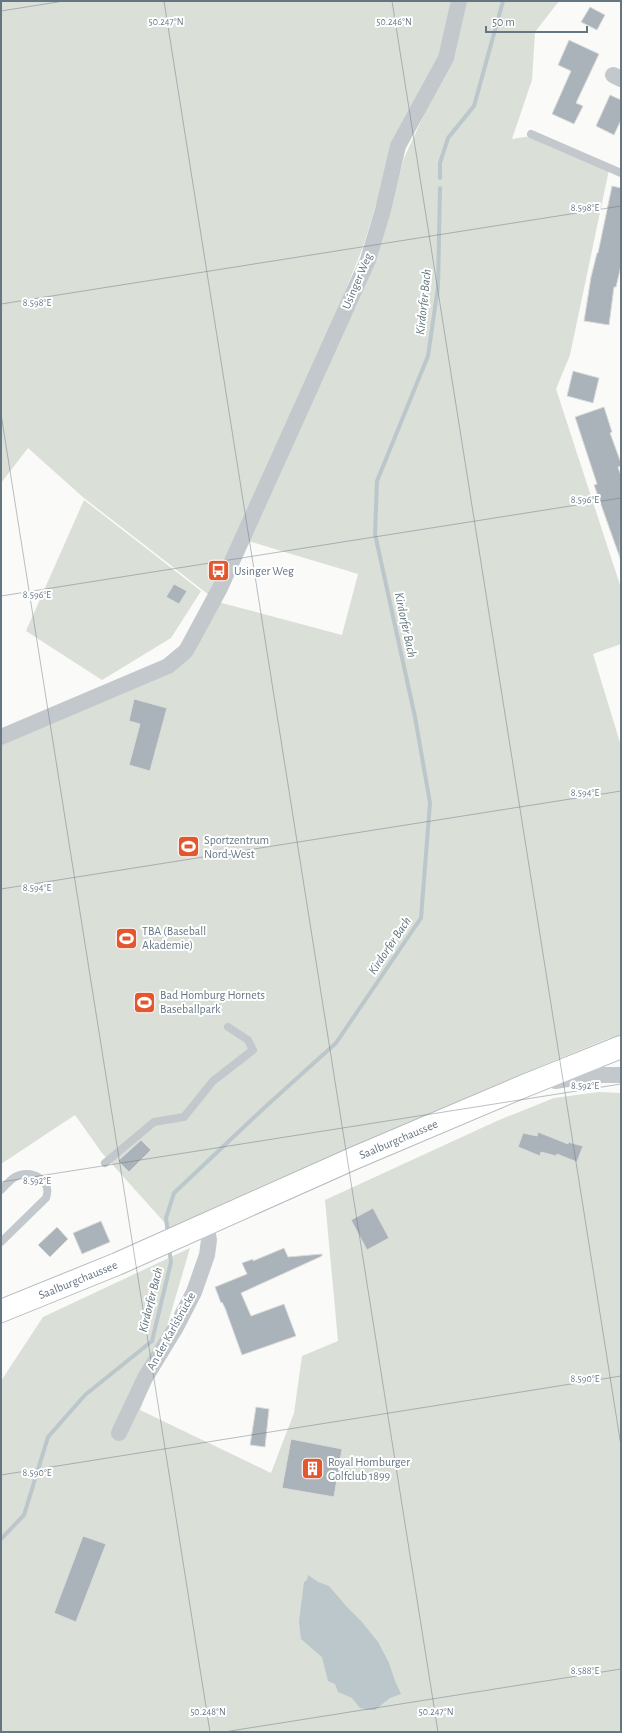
<svg xmlns="http://www.w3.org/2000/svg" width="622" height="1733" viewBox="0 0 622 1733" font-family="'Alegreya Sans',sans-serif">
<style>
.green{fill:#dadfd7;fill-rule:evenodd}
.water{fill:#bbc7cb}
.lines{fill:none;stroke-linecap:round;stroke-linejoin:round}
.stream{stroke:#bbc7cb;stroke-width:4}
.building{fill:#aab3b9;stroke:#dcdcda}
.primary-casing{stroke:#b5babe;stroke-width:24}
.service{stroke:#c3c8cc;stroke-width:8}
.minor{stroke:#c3c8cc;stroke-width:16}
.primary{stroke:#fff;stroke-width:22}
.ticks{fill:none;stroke:#657683;stroke-width:1;stroke-opacity:0.45}
.labels{text-anchor:middle;dominant-baseline:central;stroke-width:4;stroke-linejoin:round;paint-order:stroke}
.street-label{font-size:12px;fill:#657683;stroke:#fff}
.poi-label{font-size:12px;fill:#657683;stroke:#fff;text-anchor:start}
.water-label{font-size:13px;font-style:italic;fill:#60757c;stroke:#fff}
.ticks-label{font-size:10px;text-anchor:middle;fill:#657683;stroke:#fff;stroke-width:4;stroke-linejoin:round;paint-order:stroke}
</style>
<rect width="100%" height="100%" fill="#fafaf8"/>
<g class="green">
<path d="M1,1H454L442,54L398,134L363,247L249,529L376,257L404,158L451,56L463,1H559L535,32L532,80L512,139L538,135L610,165L570,355L556,389L621,588V644L593,654L621,746V1035L607,1039L546,1064L223,1205L168,1231L164,1222L102,1153L75,1115L1,1164V741L165,672L192,657L218,602L84,498L28,448L1,483ZM245,540L358,574L342,635L218,602Z"/>
<polygon points="84,500 201,591 171,638 102,680 26,631"/>
<polygon points="599,1092 621,1093 621,1732 1,1732 1,1381 43,1317 190,1248 150,1384 140,1410 271,1473 294,1413 302,1356 338,1341 325,1200 499,1120 554,1098"/>
</g>
<polygon class="water" points="308,1575 318,1582 329,1586 347,1607 362,1622 378,1642 389,1663 395,1681 401,1694 390,1698 375,1710 367,1710 360,1708 352,1698 338,1692 335,1684 328,1681 322,1657 301,1639 299,1622 304,1582 307,1580"/>
<g class="lines">
<g class="stream">
<polyline points="440,178 440,163 448,138 474,106 503,1"/>
<polyline points="168,1234 166,1218 174,1193 264,1108 336,1043 421,918 430,803 415,717 375,534 377,481 428,356 438,287 440,188"/>
<polyline points="1,1539 24,1515 48,1437 85,1395 152,1341 171,1262 169,1248"/>
</g>
</g>
<g class="building">
<polygon points="590,7 605,15 597,30 581,22"/>
<polygon points="569,40 599,54 576,103 583,106 574,124 552,114 571,71 558,65"/>
<polygon points="610,95 621,100 621,120 614,135 596,126"/>
<polygon points="612,186 621,188 621,266 616,287 614,287 609,325 584,321 591,277 597,253 598,253"/>
<polygon points="573,371 599,378 593,403 567,396"/>
<polygon points="604,407 612,432 610,433 621,463 621,466 618,467 621,476 620,558 594,485 597,484 575,417"/>
<polygon points="174,584 187,591 179,604 166,597"/>
<polygon points="134,699 167,708 150,771 129,765 140,724 129,721"/>
<polygon points="538,1132 568,1144 568,1142 583,1146 577,1162 557,1154 556,1156 541,1152 540,1156 518,1147 523,1133 537,1136"/>
<polygon points="141,1140 151,1150 129,1172 118,1161"/>
<polygon points="373,1208 389,1238 367,1250 351,1220"/>
<polygon points="101,1221 110,1242 82,1254 73,1233"/>
<polygon points="57,1227 68,1239 50,1257 38,1245"/>
<polygon points="284,1248 288,1257 322,1254 322,1256 241,1293 251,1316 284,1304 296,1336 242,1355 225,1308 222,1302 221,1303 215,1287 247,1274 242,1263 253,1259 253,1261"/>
<polygon points="256,1407 269,1409 265,1447 250,1445"/>
<polygon points="291,1439 342,1449 334,1497 282,1488"/>
<polygon points="83,1536 106,1544 76,1622 54,1613"/>
</g>
<g class="lines">
<defs>
<g id="primary">
<path id="s1" d="M1,1311L117,1264L352,1159L524,1086L621,1047"/>
</g>
</defs>
<use href="#primary" class="primary-casing"/>
<g class="service">
<polyline points="531,134 621,173"/>
<polyline points="105,1163 154,1122 184,1117 213,1081 253,1050 248,1040 228,1027"/>
<path d="M1,1190C5,1186 10,1180 15,1177C30,1168 53,1180 46,1198L1,1242"/>
</g>
<g class="minor">
<polyline points="613,75 621,79"/>
<polyline points="1,737 168,666 186,651 220,588 368,260 383,210 398,146 446,58 459,1"/>
<polyline points="555,1081 590,1075 621,1075"/>
<polyline points="119,1433 145,1378 176,1327 194,1292 207,1255 209,1240 206,1224"/>
</g>
<use href="#primary" class="primary"/>
</g>
<path class="ticks" d="M164,1L438,1732M392,1L621,1446M620,1L621,5M1,11L64,1M1,304L621,206M1,414L210,1732M1,596L621,498M1,889L621,791M1,1182L621,1084M1,1475L621,1376M224,1732L621,1669"/>
<defs>
<symbol id="bus-square" viewBox="-11 -11 22 22"><rect x="-9" y="-9" width="18" height="18" rx="4" fill="#e4572e" stroke="#fff"/><path d="M-5-6H5V4H4V6H2V4H-2V6H-4V4H-5ZM-3.5-4V0h7V-4ZM-3.5 1.2v1.5H-2V1.2ZM2 1.2v1.5H3.5V1.2Z" fill="#fff"/></symbol>
<symbol id="stadium-square" viewBox="-11 -11 22 22"><rect x="-9" y="-9" width="18" height="18" rx="4" fill="#e4572e" stroke="#fff"/><path d="M0-5a6.5 5 0 1 0 0 10a6.5 5 0 1 0 0-10ZM-3.5-1.8h7v3.6h-7Z" fill="#fff"/></symbol>
<symbol id="building-square" viewBox="-11 -11 22 22"><rect x="-9" y="-9" width="18" height="18" rx="4" fill="#e4572e" stroke="#fff"/><path d="M-4-6H4V6H1V3H-1V6H-4ZM-2.5-4.3h1.7v1.8h-1.7ZM.8-4.3h1.7v1.8H.8ZM-2.5-1h1.7V.8h-1.7ZM.8-1h1.7V.8H.8Z" fill="#fff"/></symbol>
</defs>
<g fill-rule="evenodd">
<use href="#bus-square" x="206" y="558" width="25" height="25"/>
<use href="#stadium-square" x="176" y="834" width="25" height="25"/>
<use href="#stadium-square" x="114" y="926" width="25" height="25"/>
<use href="#stadium-square" x="132" y="990" width="25" height="25"/>
<use href="#building-square" x="300" y="1456" width="25" height="25"/>
</g>
<g class="labels">
<g class="street-label">
<text transform="translate(357 281) rotate(-67)">Usinger Weg</text>
<text stroke="none"><textPath href="#s1" startOffset="433">Saalburgchaussee</textPath></text>
<text stroke="none"><textPath href="#s1" startOffset="83">Saalburgchaussee</textPath></text>
<text transform="translate(171 1331) rotate(-61)">An der Karlsbrücke</text>
</g>
<g class="poi-label">
<text x="234" y="571">Usinger Weg</text>
<text x="204" y="840">Sportzentrum<tspan x="204" dy="14">Nord-West</tspan></text>
<text x="142" y="931">TBA (Baseball<tspan x="142" dy="14">Akademie)</tspan></text>
<text x="160" y="995">Bad Homburg Hornets<tspan x="160" dy="14">Baseballpark</tspan></text>
<text x="328" y="1462">Royal Homburger<tspan x="328" dy="14">Golfclub 1899</tspan></text>
</g>
<g class="water-label">
<text transform="translate(424 302) rotate(-84)">Kirdorfer Bach</text>
<text transform="translate(405 625) rotate(78)">Kirdorfer Bach</text>
<text transform="translate(390 946) rotate(-56)">Kirdorfer Bach</text>
<text transform="translate(151 1300) rotate(-76)">Kirdorfer Bach</text>
</g>
</g>
<g class="ticks-label">
<text x="166" y="25">50.247°N</text>
<text x="394" y="25">50.246°N</text>
<text x="585" y="211">8.598°E</text>
<text x="37" y="306">8.598°E</text>
<text x="585" y="503">8.596°E</text>
<text x="37" y="598">8.596°E</text>
<text x="585" y="796">8.594°E</text>
<text x="37" y="891">8.594°E</text>
<text x="585" y="1089">8.592°E</text>
<text x="37" y="1184">8.592°E</text>
<text x="585" y="1382">8.590°E</text>
<text x="37" y="1476">8.590°E</text>
<text x="585" y="1674">8.588°E</text>
<text x="208" y="1715">50.248°N</text>
<text x="436" y="1715">50.247°N</text>
</g>
<rect width="622" height="1733" fill="none" stroke="#657683" stroke-width="4"/>
<path d="M486 26v6h101v-6" fill="none" stroke="#657683" stroke-width="2"/>
<text x="492" y="26" font-size="12" fill="#657683" stroke="#ffffff" stroke-width="3" paint-order="stroke">50 m</text>
</svg>
